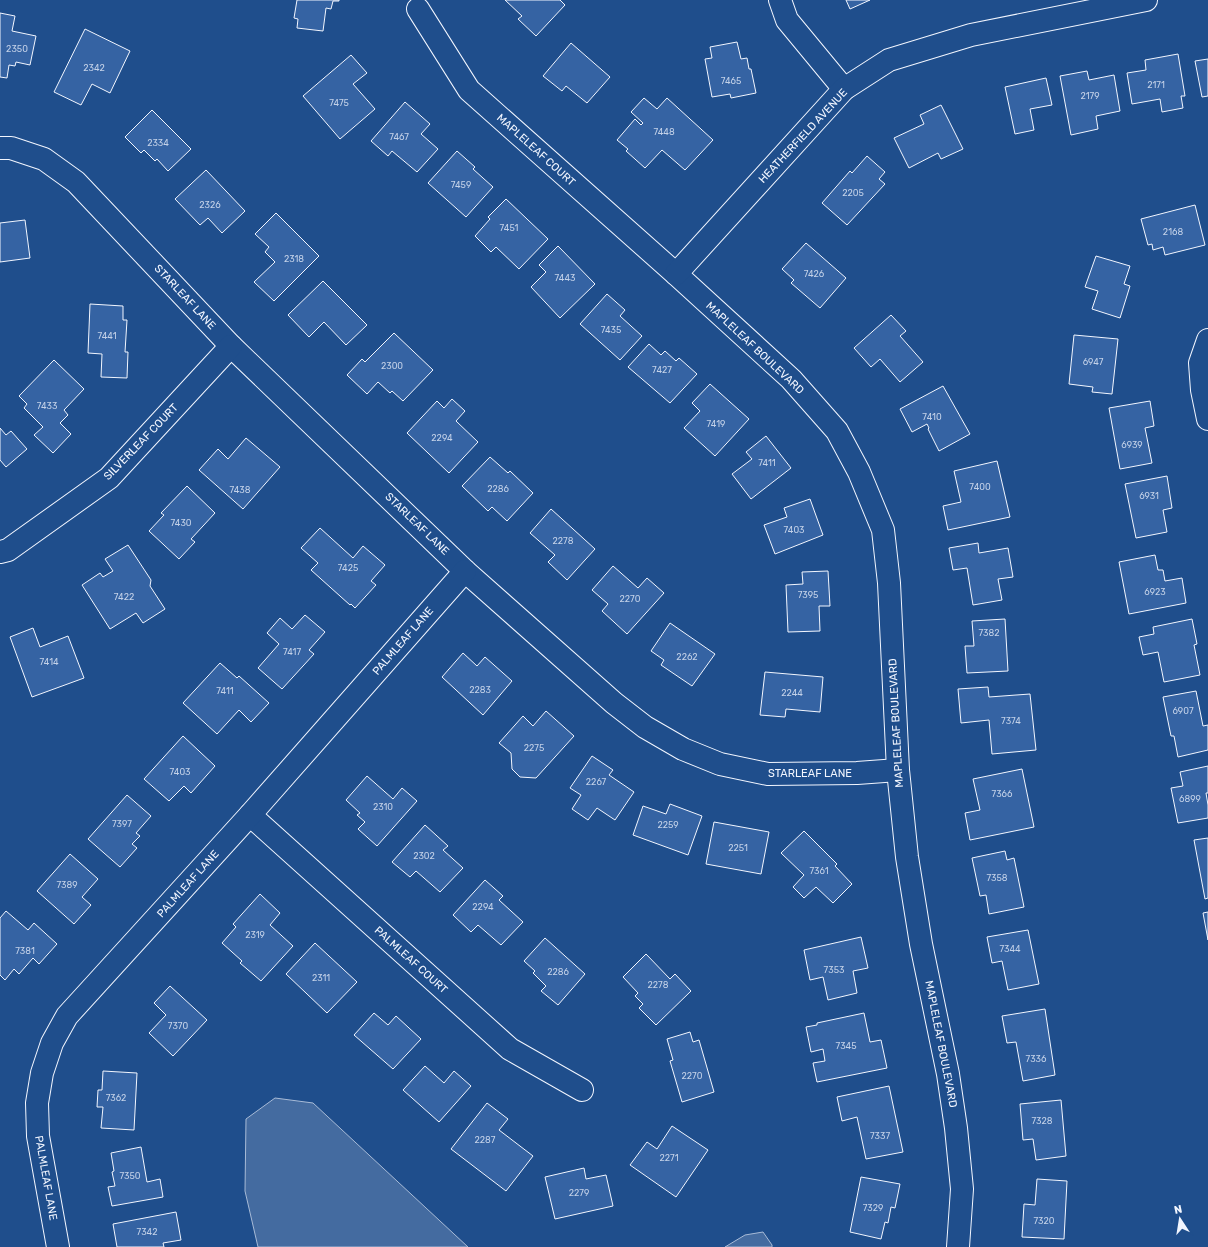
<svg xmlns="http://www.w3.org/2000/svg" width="1208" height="1247" viewBox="0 0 1208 1247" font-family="Rubik,sans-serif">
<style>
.water{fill:#446ba0;stroke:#a8bbd7}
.building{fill:#3563a3;stroke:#f2f6ff}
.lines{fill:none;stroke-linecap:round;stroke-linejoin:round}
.street-casing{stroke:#f2f6ff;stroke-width:24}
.street{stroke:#1f4e8c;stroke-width:22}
.labels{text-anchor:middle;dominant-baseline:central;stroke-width:3;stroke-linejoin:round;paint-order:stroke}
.number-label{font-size:9px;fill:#c3d1e8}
.street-label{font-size:11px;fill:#f2f6ff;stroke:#1f4e8c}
</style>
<rect width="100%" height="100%" fill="#1f4e8c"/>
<g class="water">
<polygon points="275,1098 313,1103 468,1247 258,1247 245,1191 246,1119"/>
<polygon points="763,1232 772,1245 772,1247 725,1247 745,1235"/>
</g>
<g class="building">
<polygon points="297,0 339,0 339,1 333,1 331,9 326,8 323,31 297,28 298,19 294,18"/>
<polygon points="505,0 560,0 565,5 536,36 518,19 522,16"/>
<polygon points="846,0 870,0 850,9"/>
<polygon points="0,13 15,16 12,31 36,36 30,65 16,62 15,66 9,65 7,78 0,77"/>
<polygon points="85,29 130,51 110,93 92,84 81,105 54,92"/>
<polygon points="737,42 741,59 747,58 749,69 751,69 756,93 731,98 730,94 712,97 705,59 712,58 710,47"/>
<polygon points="571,43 610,77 587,103 566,86 562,91 543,76"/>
<polygon points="1178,54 1185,96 1181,96 1183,108 1162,112 1160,99 1132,104 1127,73 1146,70 1145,60"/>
<polygon points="351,55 367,73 353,84 375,109 340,139 303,96"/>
<polygon points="1208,59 1208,96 1202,97 1195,61"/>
<polygon points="1087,71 1089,80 1114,75 1120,111 1096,116 1098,129 1071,135 1060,76"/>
<polygon points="1046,78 1052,105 1030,109 1034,130 1015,134 1005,87"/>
<polygon points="644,98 657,109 667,98 713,140 685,170 662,150 645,168 626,151 628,149 617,140 635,119 641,125 643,123 631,112"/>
<polygon points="405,102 430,124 421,134 438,149 417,172 392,151 388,156 371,141"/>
<polygon points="941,105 963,149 941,159 938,153 909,168 894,138 924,124 920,115"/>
<polygon points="152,110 191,149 168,171 157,159 155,161 144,150 141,153 125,137"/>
<polygon points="457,151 475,167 473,169 493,187 466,217 428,183"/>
<polygon points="867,156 885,172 879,179 885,184 847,225 822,203 850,171 852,173"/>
<polygon points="206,170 245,211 222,233 208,218 200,225 175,199"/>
<polygon points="506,199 548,239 519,269 496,247 491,252 475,236 490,219 488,217"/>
<polygon points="1195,205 1205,245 1165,255 1163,247 1153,250 1152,244 1148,245 1141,219"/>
<polygon points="276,213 319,256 274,301 254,282 275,262 265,252 269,247 255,234"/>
<polygon points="25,220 30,258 0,262 0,223"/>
<polygon points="806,243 846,278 820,308 791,283 794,280 782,269"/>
<polygon points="558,246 595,284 560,318 531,287 546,272 539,265"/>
<polygon points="1096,256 1130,266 1124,284 1130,286 1120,318 1092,309 1098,291 1085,287"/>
<polygon points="323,281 367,325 346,345 324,322 309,337 288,315"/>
<polygon points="607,294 625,310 620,316 642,336 620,360 580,324"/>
<polygon points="90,304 123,306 123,320 127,320 125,352 128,352 127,378 101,377 102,354 88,353"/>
<polygon points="891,315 906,331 900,336 923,362 900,382 880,359 871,367 854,348"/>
<polygon points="394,333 433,370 403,401 392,391 390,393 378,382 367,394 347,375 362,359 365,362"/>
<polygon points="1074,335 1118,339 1112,394 1092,392 1093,387 1069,384"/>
<polygon points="649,344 661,355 665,351 676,361 679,358 697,374 670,403 628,367"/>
<polygon points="54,360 84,389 64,410 68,415 60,423 71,434 53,453 34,435 43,427 24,408 27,404 19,396"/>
<polygon points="710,384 749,419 715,456 684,428 700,411 692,403"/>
<polygon points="943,386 970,434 939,451 928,429 929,428 927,424 912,432 900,409"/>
<polygon points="452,399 465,411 456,421 478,442 449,473 407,433 437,401 444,408"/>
<polygon points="1150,401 1154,426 1145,428 1152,463 1120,469 1109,408"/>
<polygon points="0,428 6,435 11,431 27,449 6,467 0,460"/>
<polygon points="766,436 791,468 751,499 732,474 752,459 746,452"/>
<polygon points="246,438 280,467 243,509 199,470 218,449 228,459"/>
<polygon points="490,457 508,473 510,471 533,493 507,521 492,507 488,511 462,486"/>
<polygon points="997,461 1010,517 948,530 943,506 961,502 954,471"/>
<polygon points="1167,476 1172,508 1163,510 1167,532 1136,538 1125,484"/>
<polygon points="187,486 215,513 191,539 195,542 179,559 149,531 164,515 161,513"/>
<polygon points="810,499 823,535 775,554 764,525 787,517 784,508"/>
<polygon points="551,509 595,549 567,580 548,562 555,555 530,533"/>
<polygon points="320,528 353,558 363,546 385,565 371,581 376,585 355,608 351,604 350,605 311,570 318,563 301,548"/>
<polygon points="978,543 979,553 1008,548 1013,577 998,579 1002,600 973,605 967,568 953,570 949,548"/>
<polygon points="128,545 151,580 150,586 165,609 143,623 136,613 110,629 82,585 100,573 103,577 113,571 105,559"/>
<polygon points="1155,555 1158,570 1163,570 1165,581 1182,578 1186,603 1129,614 1119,562"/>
<polygon points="613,566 638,588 647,578 664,593 627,634 602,611 608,604 592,590"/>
<polygon points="828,571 830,606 819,606 820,631 788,632 786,585 803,584 802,572"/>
<polygon points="305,615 325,632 309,650 314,654 282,689 258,668 279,644 267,633 280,618 292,629"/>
<polygon points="1005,619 1008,671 967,673 965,646 974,646 972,621"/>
<polygon points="1192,619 1197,644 1194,645 1200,675 1164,682 1158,652 1143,655 1139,637 1154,634 1153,627"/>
<polygon points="670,623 715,654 692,686 661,665 664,660 651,651"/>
<polygon points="33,628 40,647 68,636 84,678 32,697 10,637"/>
<polygon points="463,653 477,666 485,657 512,681 483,715 442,677"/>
<polygon points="220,663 237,678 239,676 269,703 251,722 239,710 217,734 183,703"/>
<polygon points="765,672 823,677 820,712 786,709 785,717 760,715"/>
<polygon points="988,687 989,697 1030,694 1036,750 992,754 989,720 961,723 958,689"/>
<polygon points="1196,691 1203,726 1208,725 1208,750 1178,757 1174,736 1171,736 1163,697"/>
<polygon points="546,711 574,736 536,778 520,777 512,769 511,753 499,743 523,716 533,726"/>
<polygon points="183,736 215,766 191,793 184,786 169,801 144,779"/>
<polygon points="592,756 613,770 609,775 634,792 615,820 597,808 588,820 572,809 581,795 570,788"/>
<polygon points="1208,766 1208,793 1206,793 1208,805 1208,818 1178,823 1171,788 1183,786 1180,772"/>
<polygon points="1022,769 1034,827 970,840 965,813 980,810 973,779"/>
<polygon points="367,776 393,799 402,788 417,801 377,846 358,829 365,822 357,815 360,813 346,800"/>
<polygon points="127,795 151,816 136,833 140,836 132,844 137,848 120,867 88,839"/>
<polygon points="670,804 702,816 688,855 633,835 643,806 666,814"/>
<polygon points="714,822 769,832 761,874 706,864"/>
<polygon points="425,825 448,846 443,850 463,868 440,892 416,871 410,877 392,862"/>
<polygon points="804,831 837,864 835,866 852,884 833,903 816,887 804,898 793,887 804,875 781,853"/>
<polygon points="1208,838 1208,898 1205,899 1194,840"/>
<polygon points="1005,851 1007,860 1014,858 1024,907 989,914 986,895 980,896 972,858"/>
<polygon points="70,854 98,879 82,897 91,905 74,924 37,891"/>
<polygon points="485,880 503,896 499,900 523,922 501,945 478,925 471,932 453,915"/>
<polygon points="260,894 280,913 270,925 293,946 261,981 240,963 242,961 222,943 236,927 233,924"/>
<polygon points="6,911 28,930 34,923 57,944 39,964 33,958 19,974 14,969 5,980 0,975 0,918"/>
<polygon points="1208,912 1208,940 1203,913"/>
<polygon points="1028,930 1039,984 1008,990 1002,961 992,963 987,937"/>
<polygon points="861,937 868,968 853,971 857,993 828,1000 823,977 810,980 804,950"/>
<polygon points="545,938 585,974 558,1005 541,991 546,986 533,973 535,971 524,961"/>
<polygon points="315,943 357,982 327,1013 286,974"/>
<polygon points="646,954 670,979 675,974 691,991 656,1025 639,1008 643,1004 635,996 638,993 623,977"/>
<polygon points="170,986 207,1020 173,1056 149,1033 166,1015 154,1003"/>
<polygon points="1045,1009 1055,1075 1023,1081 1016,1042 1007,1043 1002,1016"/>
<polygon points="374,1013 388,1025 396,1016 421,1039 393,1069 354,1035"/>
<polygon points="864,1013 870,1042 881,1040 887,1068 817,1082 813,1063 825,1061 823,1049 811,1052 806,1027 817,1025 817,1023"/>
<polygon points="690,1032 693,1042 699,1040 714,1092 682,1102 670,1061 673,1060 667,1039"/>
<polygon points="425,1066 444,1083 454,1071 471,1086 439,1122 403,1090"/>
<polygon points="103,1071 137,1073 134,1130 101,1128 103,1107 97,1107 98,1090 102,1090"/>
<polygon points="889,1086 903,1152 866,1159 857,1117 842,1121 837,1097"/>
<polygon points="1061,1100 1066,1156 1036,1160 1033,1139 1023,1140 1020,1104"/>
<polygon points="487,1103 508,1119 499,1130 533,1156 506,1191 451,1149"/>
<polygon points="672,1126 708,1150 676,1197 630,1165 647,1142 657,1149"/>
<polygon points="141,1147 147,1182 160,1179 163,1197 112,1206 108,1187 115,1186 112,1172 114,1171 111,1153"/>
<polygon points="584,1168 586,1179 606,1175 613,1206 555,1219 545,1177"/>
<polygon points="861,1177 900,1184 895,1208 891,1207 888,1223 885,1222 881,1239 850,1232"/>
<polygon points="1037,1179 1067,1181 1064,1239 1022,1237 1024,1204 1035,1205"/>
<polygon points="176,1212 181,1240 163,1243 164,1247 117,1247 113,1224"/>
</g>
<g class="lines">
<defs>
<g id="street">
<polyline points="780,0 787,20 844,89"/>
<polyline points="418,9 469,90 676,274 791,379 837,431 859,472 883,530 889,583 898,770 907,857 921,944 948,1074 956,1128 962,1189 958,1247"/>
<polyline points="0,148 11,148 44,159 76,182 231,346 465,571 614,703 645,727 683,749 720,764 768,774 857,773 898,770"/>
<polyline points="676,274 844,89 889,60 971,35 1146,0"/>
<polyline points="1208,340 1200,363 1202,390 1208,419"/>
<polyline points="0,552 8,550 109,478 231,346"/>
<polyline points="250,815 510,1049 582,1090"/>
<polyline points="58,1247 38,1136 37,1103 42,1073 52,1043 67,1016 250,815 465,571"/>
</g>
</defs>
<use href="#street" class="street-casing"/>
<use href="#street" class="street"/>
</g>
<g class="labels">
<g class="number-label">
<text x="17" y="49">2350</text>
<text x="94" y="68">2342</text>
<text x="731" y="81">7465</text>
<text x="1156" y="85">2171</text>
<text x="1090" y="96">2179</text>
<text x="339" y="103">7475</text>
<text x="664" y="132">7448</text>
<text x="399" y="137">7467</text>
<text x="158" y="143">2334</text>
<text x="461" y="185">7459</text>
<text x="853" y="193">2205</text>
<text x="210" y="205">2326</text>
<text x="509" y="228">7451</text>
<text x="1173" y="232">2168</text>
<text x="294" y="259">2318</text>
<text x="814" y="274">7426</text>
<text x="565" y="278">7443</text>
<text x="611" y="330">7435</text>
<text x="107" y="336">7441</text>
<text x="1093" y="362">6947</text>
<text x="392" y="366">2300</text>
<text x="662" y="370">7427</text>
<text x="47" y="406">7433</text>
<text x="932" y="417">7410</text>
<text x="716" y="424">7419</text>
<text x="442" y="438">2294</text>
<text x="1132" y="445">6939</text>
<text x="767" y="463">7411</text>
<text x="980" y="487">7400</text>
<text x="498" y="489">2286</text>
<text x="240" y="490">7438</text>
<text x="1149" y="496">6931</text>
<text x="181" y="523">7430</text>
<text x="794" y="530">7403</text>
<text x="563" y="541">2278</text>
<text x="348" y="568">7425</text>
<text x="1155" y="592">6923</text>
<text x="808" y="595">7395</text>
<text x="124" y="597">7422</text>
<text x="630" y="599">2270</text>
<text x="989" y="633">7382</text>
<text x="292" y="652">7417</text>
<text x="687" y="657">2262</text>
<text x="49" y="662">7414</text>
<text x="480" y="690">2283</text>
<text x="225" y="691">7411</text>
<text x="792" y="693">2244</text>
<text x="1183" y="711">6907</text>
<text x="1011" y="721">7374</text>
<text x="534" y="748">2275</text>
<text x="180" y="772">7403</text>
<text x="596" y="782">2267</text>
<text x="1002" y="794">7366</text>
<text x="1190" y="799">6899</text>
<text x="383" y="807">2310</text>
<text x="122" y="824">7397</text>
<text x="668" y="825">2259</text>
<text x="738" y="848">2251</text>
<text x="424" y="856">2302</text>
<text x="819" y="871">7361</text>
<text x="997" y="878">7358</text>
<text x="67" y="885">7389</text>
<text x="483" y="907">2294</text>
<text x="255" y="935">2319</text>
<text x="1010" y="949">7344</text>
<text x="25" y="951">7381</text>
<text x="834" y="970">7353</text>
<text x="558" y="972">2286</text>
<text x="321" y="978">2311</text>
<text x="658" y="985">2278</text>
<text x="178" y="1026">7370</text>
<text x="846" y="1046">7345</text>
<text x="1036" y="1059">7336</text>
<text x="692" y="1076">2270</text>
<text x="116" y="1098">7362</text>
<text x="1042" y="1121">7328</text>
<text x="880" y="1136">7337</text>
<text x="485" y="1140">2287</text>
<text x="669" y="1158">2271</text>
<text x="130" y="1176">7350</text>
<text x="579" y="1193">2279</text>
<text x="873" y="1208">7329</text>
<text x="1044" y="1221">7320</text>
<text x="147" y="1232">7342</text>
</g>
<g class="street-label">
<text transform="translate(803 136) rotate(-47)">HEATHERFIELD AVENUE</text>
<text transform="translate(536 150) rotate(42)">MAPLELEAF COURT</text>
<text transform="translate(185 297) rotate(47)">STARLEAF LANE</text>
<text transform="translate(755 348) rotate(43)">MAPLELEAF BOULEVARD</text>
<text transform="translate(141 442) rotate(-46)">SILVERLEAF COURT</text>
<text transform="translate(417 524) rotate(44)">STARLEAF LANE</text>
<text transform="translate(403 641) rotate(-49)">PALMLEAF LANE</text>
<text transform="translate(896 723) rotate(-93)">MAPLELEAF BOULEVARD</text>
<text x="810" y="773">STARLEAF LANE</text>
<text transform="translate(188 884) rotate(-48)">PALMLEAF LANE</text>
<text transform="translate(411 960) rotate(42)">PALMLEAF COURT</text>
<text transform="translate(941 1044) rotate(79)">MAPLELEAF BOULEVARD</text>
<text transform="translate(46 1178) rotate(80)">PALMLEAF LANE</text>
</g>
</g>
<g transform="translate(1180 1219) rotate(348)" stroke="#1f4e8c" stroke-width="3" paint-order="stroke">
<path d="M0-3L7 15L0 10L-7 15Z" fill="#f2f6ff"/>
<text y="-6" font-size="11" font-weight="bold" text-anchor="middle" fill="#f2f6ff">N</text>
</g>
</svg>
